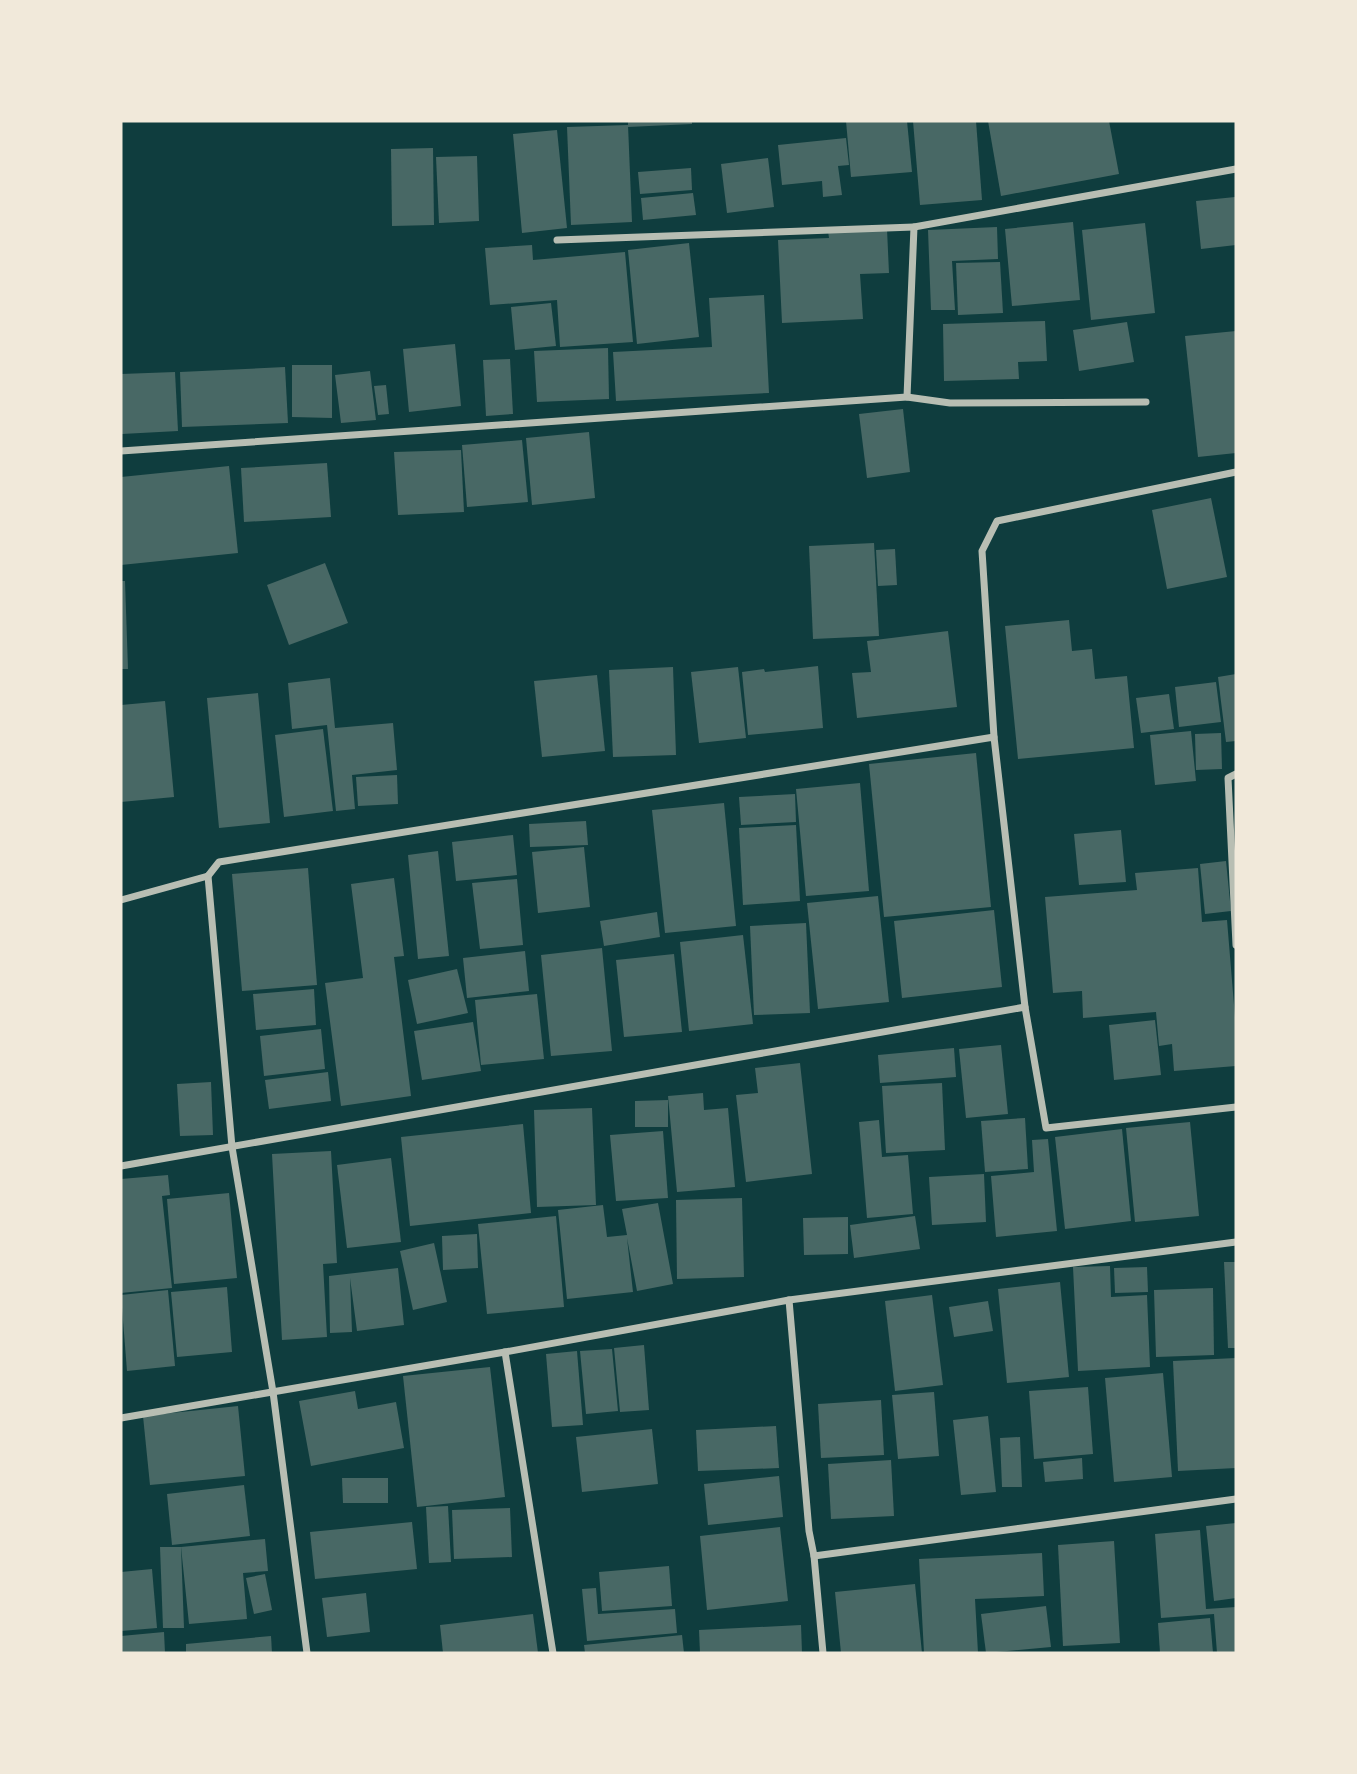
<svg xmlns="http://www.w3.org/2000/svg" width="1357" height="1774" viewBox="0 0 1357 1774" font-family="'Archivo Narrow',sans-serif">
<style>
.building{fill:#486865}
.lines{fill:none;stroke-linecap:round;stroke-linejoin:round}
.minor{stroke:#b8beb3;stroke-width:7}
</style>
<rect width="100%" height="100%" fill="#0f3d3e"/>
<g class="building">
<polygon points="628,121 692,121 692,124 628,127"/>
<polygon points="846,121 907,121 912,172 851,177"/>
<polygon points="913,121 976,121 982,200 920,205"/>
<polygon points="988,121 1109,121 1119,174 1001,196"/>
<polygon points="628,125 632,222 571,225 567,127"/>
<polygon points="557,130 567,228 522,233 513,134"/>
<polygon points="846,138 849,165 838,166 842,195 823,197 822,181 782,185 778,145"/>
<polygon points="433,148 434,225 392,226 391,149"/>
<polygon points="477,156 479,221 439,223 436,157"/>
<polygon points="768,158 774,207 727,213 721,164"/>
<polygon points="691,168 692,190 640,194 638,172"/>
<polygon points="693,193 696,215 643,220 641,198"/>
<polygon points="1235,197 1236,245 1201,249 1196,201"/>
<polygon points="1073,222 1080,300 1012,306 1005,229"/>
<polygon points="1145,223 1155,313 1091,320 1082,230"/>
<polygon points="997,227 998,259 952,261 955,310 931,310 928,230"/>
<polygon points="887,229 889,273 860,274 863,319 782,323 778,240 829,238 828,231"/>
<polygon points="689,243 699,337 637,344 628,250"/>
<polygon points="532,245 533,260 625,252 633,342 560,347 557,300 490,305 485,248"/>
<polygon points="1000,262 1003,313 958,315 956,263"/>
<polygon points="764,295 769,393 616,401 613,352 712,347 709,298"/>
<polygon points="551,303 556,346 515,350 511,307"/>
<polygon points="1045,321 1047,361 1018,362 1019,379 944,381 943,324"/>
<polygon points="1127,322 1134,362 1079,371 1073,330"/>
<polygon points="1236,331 1236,453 1198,457 1185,336"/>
<polygon points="455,344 461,406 409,412 403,349"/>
<polygon points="608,348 609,399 537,402 534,351"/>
<polygon points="510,359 513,414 486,416 483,360"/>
<polygon points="292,365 332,365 332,418 292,417"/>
<polygon points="285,367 288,423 182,427 180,372"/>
<polygon points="370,371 376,420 341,423 335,375"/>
<polygon points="175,372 178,431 122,434 121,374"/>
<polygon points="386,385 389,414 378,415 374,386"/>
<polygon points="903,409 910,472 867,478 859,414"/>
<polygon points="589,432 595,498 532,505 526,438"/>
<polygon points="522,440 528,502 467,507 462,445"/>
<polygon points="461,450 464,512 398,515 394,452"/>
<polygon points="327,463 331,517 244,522 241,468"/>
<polygon points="229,466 238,553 121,565 121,477"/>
<polygon points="1211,498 1227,577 1167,589 1152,510"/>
<polygon points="874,543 879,636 813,639 809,546"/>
<polygon points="895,549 897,585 878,586 876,550"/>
<polygon points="325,563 348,623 289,645 267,585"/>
<polygon points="121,581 125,581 128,669 121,669"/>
<polygon points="1069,620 1072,651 1092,649 1095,679 1127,676 1134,748 1018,759 1005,626"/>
<polygon points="948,631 957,707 857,718 852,673 871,672 867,641"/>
<polygon points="818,666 823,728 748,735 742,672 764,669 765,672"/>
<polygon points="673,667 676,755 613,757 609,670"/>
<polygon points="738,667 746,738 699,743 691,672"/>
<polygon points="1236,674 1236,741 1226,742 1218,677"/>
<polygon points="597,675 605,751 542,757 534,681"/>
<polygon points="330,678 335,728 393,723 397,770 352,775 355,809 336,811 327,725 292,729 288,683"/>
<polygon points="1216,682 1221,722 1179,727 1175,687"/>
<polygon points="258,693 270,823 219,828 207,698"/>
<polygon points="1169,694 1174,729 1141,733 1136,698"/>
<polygon points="165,701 174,797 121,802 121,705"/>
<polygon points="323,729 333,811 284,817 275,735"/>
<polygon points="1191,731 1196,781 1155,785 1150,735"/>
<polygon points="1221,733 1222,769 1196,770 1195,734"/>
<polygon points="976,753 991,907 884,917 869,764"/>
<polygon points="397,775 398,804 358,806 356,777"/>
<polygon points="860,783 869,891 806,896 796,789"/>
<polygon points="795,794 796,822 741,825 739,797"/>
<polygon points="724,803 736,926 665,933 652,810"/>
<polygon points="586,821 588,845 530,847 529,824"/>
<polygon points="796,825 800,901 743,905 739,828"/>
<polygon points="1121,830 1126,882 1079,885 1074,834"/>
<polygon points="513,835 517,875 456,881 452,842"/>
<polygon points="584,847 590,907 538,913 532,852"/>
<polygon points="438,851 449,956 418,959 408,855"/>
<polygon points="1226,861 1231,911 1205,914 1200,864"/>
<polygon points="308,868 317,985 242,991 232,874"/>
<polygon points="1198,868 1202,922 1227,920 1236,1029 1236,1066 1174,1071 1172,1044 1159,1046 1156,1012 1083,1018 1082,991 1053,993 1045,897 1137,890 1135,873"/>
<polygon points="394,878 404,956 394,957 411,1096 341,1106 325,983 363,978 351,884"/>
<polygon points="517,879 523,945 480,949 472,883"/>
<polygon points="878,896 889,1002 818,1009 807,903"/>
<polygon points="994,910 1002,987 902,998 894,921"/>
<polygon points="657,912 660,937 604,946 600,921"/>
<polygon points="806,923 810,1013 754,1015 750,926"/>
<polygon points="743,935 753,1024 689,1031 680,942"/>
<polygon points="602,948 612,1051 551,1056 541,955"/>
<polygon points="525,951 529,991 467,998 463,958"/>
<polygon points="674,954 682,1032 624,1037 616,960"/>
<polygon points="457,969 468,1013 417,1024 408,980"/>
<polygon points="314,989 316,1025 256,1030 253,994"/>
<polygon points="537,994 544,1059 481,1065 475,1000"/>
<polygon points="1155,1020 1161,1075 1114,1080 1109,1025"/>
<polygon points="473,1022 481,1071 422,1080 414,1031"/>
<polygon points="321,1029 325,1069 264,1076 260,1036"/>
<polygon points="1001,1045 1008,1114 966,1118 959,1049"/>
<polygon points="954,1048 956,1077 880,1083 878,1055"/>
<polygon points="800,1063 812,1174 746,1182 736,1095 758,1093 755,1068"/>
<polygon points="328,1072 331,1101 269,1109 265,1080"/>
<polygon points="211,1082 213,1135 180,1136 177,1084"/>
<polygon points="942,1083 945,1150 886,1153 882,1086"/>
<polygon points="703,1093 704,1110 728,1108 735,1187 677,1192 668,1096"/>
<polygon points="668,1100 668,1127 635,1127 635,1101"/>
<polygon points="592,1108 596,1205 537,1207 534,1110"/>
<polygon points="1025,1118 1028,1169 985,1172 981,1121"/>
<polygon points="879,1120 882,1157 908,1155 913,1214 867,1218 859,1122"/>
<polygon points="1190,1122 1199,1216 1135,1222 1126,1128"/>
<polygon points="523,1124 531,1213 410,1226 401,1137"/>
<polygon points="1122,1129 1131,1221 1065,1229 1055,1137"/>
<polygon points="663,1131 668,1198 616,1201 610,1135"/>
<polygon points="1048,1139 1057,1231 996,1237 991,1176 1034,1172 1032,1140"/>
<polygon points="331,1151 337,1263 323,1264 327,1337 282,1340 272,1154"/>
<polygon points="391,1158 401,1242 347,1248 337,1165"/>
<polygon points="984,1174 986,1222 932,1225 929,1177"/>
<polygon points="168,1175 170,1195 162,1196 172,1288 121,1293 121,1179"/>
<polygon points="229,1193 237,1278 174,1284 167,1199"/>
<polygon points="742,1198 744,1277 677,1279 676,1200"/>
<polygon points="658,1203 673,1284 637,1291 627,1238 633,1292 567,1299 558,1210 603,1205 607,1237 627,1235 622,1209"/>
<polygon points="556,1216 564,1307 487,1314 478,1224"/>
<polygon points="915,1216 920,1249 854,1258 850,1225"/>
<polygon points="848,1217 848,1254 804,1255 803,1218"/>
<polygon points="477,1234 478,1268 443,1270 442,1236"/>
<polygon points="434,1243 447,1302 413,1310 400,1251"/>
<polygon points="1224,1262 1236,1262 1236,1348 1228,1348"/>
<polygon points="1110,1266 1111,1297 1147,1295 1150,1367 1078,1371 1073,1267"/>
<polygon points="1147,1267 1148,1292 1115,1293 1114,1268"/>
<polygon points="398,1268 404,1325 357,1331 350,1278 352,1332 330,1333 329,1276"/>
<polygon points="1060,1282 1069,1377 1007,1383 998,1289"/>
<polygon points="227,1287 232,1352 177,1357 171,1292"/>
<polygon points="1213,1288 1214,1355 1156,1357 1154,1290"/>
<polygon points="168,1290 175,1366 127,1371 121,1295"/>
<polygon points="932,1295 943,1385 895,1391 885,1301"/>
<polygon points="988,1301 993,1331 954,1337 949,1307"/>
<polygon points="644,1345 649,1410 620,1412 614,1348"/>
<polygon points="612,1349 618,1411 586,1414 580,1351"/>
<polygon points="577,1351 583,1425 552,1427 546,1354"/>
<polygon points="1236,1358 1236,1468 1178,1471 1173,1361"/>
<polygon points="490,1367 505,1497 417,1507 403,1376"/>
<polygon points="1163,1373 1172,1477 1114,1482 1105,1378"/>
<polygon points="1088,1387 1093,1454 1034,1459 1029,1391"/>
<polygon points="355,1391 358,1409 396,1402 404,1448 311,1466 299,1401"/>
<polygon points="934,1392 939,1456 898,1459 892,1395"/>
<polygon points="881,1400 884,1455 821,1458 818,1404"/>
<polygon points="238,1406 245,1476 150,1485 143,1416"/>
<polygon points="988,1416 996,1492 961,1495 953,1420"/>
<polygon points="776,1426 779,1468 698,1471 696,1430"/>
<polygon points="652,1429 658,1484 582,1492 576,1437"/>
<polygon points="1020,1437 1022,1487 1002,1487 1000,1438"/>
<polygon points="1082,1458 1083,1479 1045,1482 1043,1462"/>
<polygon points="891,1460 894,1516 831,1519 828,1464"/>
<polygon points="779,1476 783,1517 708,1525 704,1484"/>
<polygon points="342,1478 388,1478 388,1503 343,1503"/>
<polygon points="244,1485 250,1536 172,1545 167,1494"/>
<polygon points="448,1506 451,1562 429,1563 426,1507"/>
<polygon points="510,1508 512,1557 454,1559 452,1510"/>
<polygon points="412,1522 417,1569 315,1579 310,1532"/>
<polygon points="1236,1523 1236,1598 1214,1601 1206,1526"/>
<polygon points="780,1527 788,1601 707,1610 700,1536"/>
<polygon points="1200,1530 1206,1609 1236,1607 1236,1653 1217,1653 1214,1614 1161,1618 1155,1534"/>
<polygon points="265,1539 268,1571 243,1573 247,1619 189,1624 181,1547"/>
<polygon points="1114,1541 1120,1643 1063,1646 1058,1545"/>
<polygon points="160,1547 181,1547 184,1628 163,1628"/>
<polygon points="1042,1553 1044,1596 975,1599 978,1653 924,1653 919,1559"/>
<polygon points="669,1566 672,1606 602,1611 599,1572"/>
<polygon points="152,1569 157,1628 121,1631 121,1572"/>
<polygon points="265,1574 272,1610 254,1614 246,1578"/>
<polygon points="915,1584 922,1653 841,1653 835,1592"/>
<polygon points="596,1588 598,1614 675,1609 677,1633 587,1641 582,1589"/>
<polygon points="366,1593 370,1632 327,1637 322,1598"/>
<polygon points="1046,1606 1051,1647 986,1653 981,1614"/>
<polygon points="533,1614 538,1653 443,1653 440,1625"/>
<polygon points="1210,1618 1213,1653 1160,1653 1158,1623"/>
<polygon points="801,1625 802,1653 700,1653 699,1630"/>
<polygon points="164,1632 165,1653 121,1653 121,1636"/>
<polygon points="682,1635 684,1653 585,1653 584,1645"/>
<polygon points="271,1636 272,1653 186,1653 186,1644"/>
</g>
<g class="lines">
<g class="minor">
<polyline points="557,240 914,227"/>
<polyline points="907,397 950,403 1146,402"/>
<polyline points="121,451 907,397 914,227 1236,169"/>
<polyline points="994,737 982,551 997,521 1236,472"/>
<polyline points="1236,774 1228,778 1236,945"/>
<polyline points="208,876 232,1147 273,1392 307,1653"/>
<polyline points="121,900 208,876 219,862 994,737 1025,1007"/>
<polyline points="121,1166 1025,1007 1046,1128 1236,1107"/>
<polyline points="789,1300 809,1531 814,1556 1236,1499"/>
<polyline points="505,1352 553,1653"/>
<polyline points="121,1418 505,1352 789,1300 1236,1242"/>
<polyline points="814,1556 823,1653"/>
</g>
</g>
<rect width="1357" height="1774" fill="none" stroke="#f1e9da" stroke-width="245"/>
</svg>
